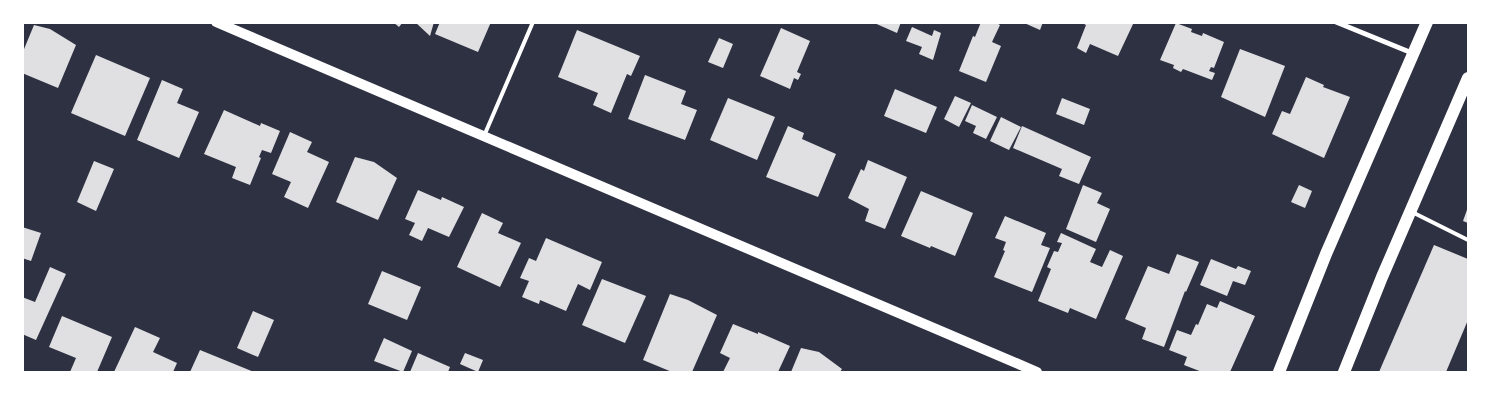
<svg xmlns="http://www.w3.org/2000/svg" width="1491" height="395" viewBox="0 0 1491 395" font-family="Helvetica,sans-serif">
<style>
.building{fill:#e0e0e3}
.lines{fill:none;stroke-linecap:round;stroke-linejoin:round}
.service{stroke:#fff;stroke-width:4}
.minor{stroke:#fff;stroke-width:5}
.secondary{stroke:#fff;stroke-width:10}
.primary{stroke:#fff;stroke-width:12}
</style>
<rect width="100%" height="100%" fill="#2d3142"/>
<g class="building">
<polygon points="393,22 403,22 399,27"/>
<polygon points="415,22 434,22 430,36"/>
<polygon points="440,22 491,22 478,52 435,34"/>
<polygon points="872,22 901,22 897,33"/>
<polygon points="981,22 995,22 1000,25 992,42 1001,46 986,82 959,71 973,36 975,37"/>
<polygon points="1022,22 1043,22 1040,30"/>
<polygon points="1080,22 1134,22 1118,56 1090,44 1086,53 1077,48 1086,25"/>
<polygon points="1176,23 1192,29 1191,32 1202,36 1203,33 1224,42 1214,68 1211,67 1209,71 1215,73 1212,80 1183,69 1181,72 1173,68 1174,65 1160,60"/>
<polygon points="34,25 50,29 76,45 58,88 22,73 22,54"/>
<polygon points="912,27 932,36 934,30 941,33 933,60 919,54 922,47 906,41"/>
<polygon points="781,28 810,41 797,72 801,74 798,80 794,78 790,89 760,76"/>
<polygon points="577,30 640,56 631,76 627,74 611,113 593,105 598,93 558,77"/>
<polygon points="719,38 733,44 723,68 708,62"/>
<polygon points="1240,49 1285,66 1265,117 1221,97"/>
<polygon points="96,55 150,78 125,136 71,113"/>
<polygon points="645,75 686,91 681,104 697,110 685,140 628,119"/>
<polygon points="1306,77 1324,85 1323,87 1350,97 1324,158 1272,134 1282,111 1290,114"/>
<polygon points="162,80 183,89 177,103 199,112 179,158 137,140"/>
<polygon points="895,89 937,107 926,133 884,116"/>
<polygon points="955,96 971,103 959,127 944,119"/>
<polygon points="728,98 775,117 757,160 710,140"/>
<polygon points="1062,98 1090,109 1084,125 1056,114"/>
<polygon points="972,105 997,117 986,139 973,133 976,126 965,121"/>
<polygon points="224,110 260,126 261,123 280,131 271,153 262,150 259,157 261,158 250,185 232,178 236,167 204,154"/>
<polygon points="1001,117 1021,127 1009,150 990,141"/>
<polygon points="788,126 804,133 802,139 836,154 818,197 766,177"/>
<polygon points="1022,126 1091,157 1079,184 1059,176 1062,169 1013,148"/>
<polygon points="290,132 312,142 307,152 329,162 308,208 284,197 291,182 272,174"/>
<polygon points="355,157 374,162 397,178 378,220 336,202"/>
<polygon points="868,160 907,177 885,229 865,221 869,209 848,198 861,169 864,171"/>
<polygon points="94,161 114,169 96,211 77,202"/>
<polygon points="1083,185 1102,193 1097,203 1110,209 1096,242 1066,229"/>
<polygon points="1299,185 1312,191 1305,208 1291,202"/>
<polygon points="418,190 441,200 442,197 464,207 449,237 428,228 422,241 409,235 415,223 405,219"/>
<polygon points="921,191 973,213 955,256 931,246 930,248 901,236"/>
<polygon points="1468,207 1468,223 1463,221"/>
<polygon points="482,213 503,223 498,233 521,243 500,287 457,267"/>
<polygon points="1005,216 1046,233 1041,245 1050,248 1032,292 994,277 1005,251 1003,250 1006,242 995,238"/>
<polygon points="22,227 41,233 31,261 22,258"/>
<polygon points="1061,233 1096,249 1090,262 1102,267 1110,250 1123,256 1096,319 1070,308 1068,313 1038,301 1051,269 1047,267 1054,251 1058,252 1062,243 1057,242"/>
<polygon points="546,238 602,262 590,290 578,284 566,311 540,300 539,304 522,297 529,281 520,278 529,258 536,261"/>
<polygon points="1434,245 1468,259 1468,320 1446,372 1379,372"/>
<polygon points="1177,254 1199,262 1186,292 1185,291 1164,347 1142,339 1146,328 1125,319 1148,266 1169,274"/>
<polygon points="1211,259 1236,269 1238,266 1251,271 1245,285 1233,281 1227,296 1200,285"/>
<polygon points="50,267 66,274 36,340 22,334 22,297 35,302"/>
<polygon points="382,271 421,287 407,320 368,304"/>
<polygon points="602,279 646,296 625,343 582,325"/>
<polygon points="670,294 688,300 717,315 692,372 672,372 643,360"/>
<polygon points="1220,301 1255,316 1230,372 1202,372 1184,365 1187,357 1169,350 1177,330 1191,335 1196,324 1198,325 1207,304 1217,308"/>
<polygon points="253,311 274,320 258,357 237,348"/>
<polygon points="62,316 112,337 97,372 70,372 76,358 49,347"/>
<polygon points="733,324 758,334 758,332 790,346 778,372 723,372 730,358 720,353"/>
<polygon points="135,327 160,338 153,352 177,363 173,372 114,372"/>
<polygon points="384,338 412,351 403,372 374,361"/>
<polygon points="801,348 819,352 842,369 840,372 791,372"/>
<polygon points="200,350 254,372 190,372"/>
<polygon points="418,353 450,367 448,372 410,372"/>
<polygon points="465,353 483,360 478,372 460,364"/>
</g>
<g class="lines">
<g class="service">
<polyline points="484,136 533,22"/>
<polyline points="1412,212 1468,240"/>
</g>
<polyline class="minor" points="1336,22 1412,53"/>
<polyline class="secondary" points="216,22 1037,372"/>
<g class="primary">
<polyline points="1279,372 1326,254 1427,22"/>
<polyline points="1344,372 1382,277 1468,78"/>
</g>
</g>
<rect width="1491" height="395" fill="none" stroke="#ffffff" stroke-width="48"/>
</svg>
